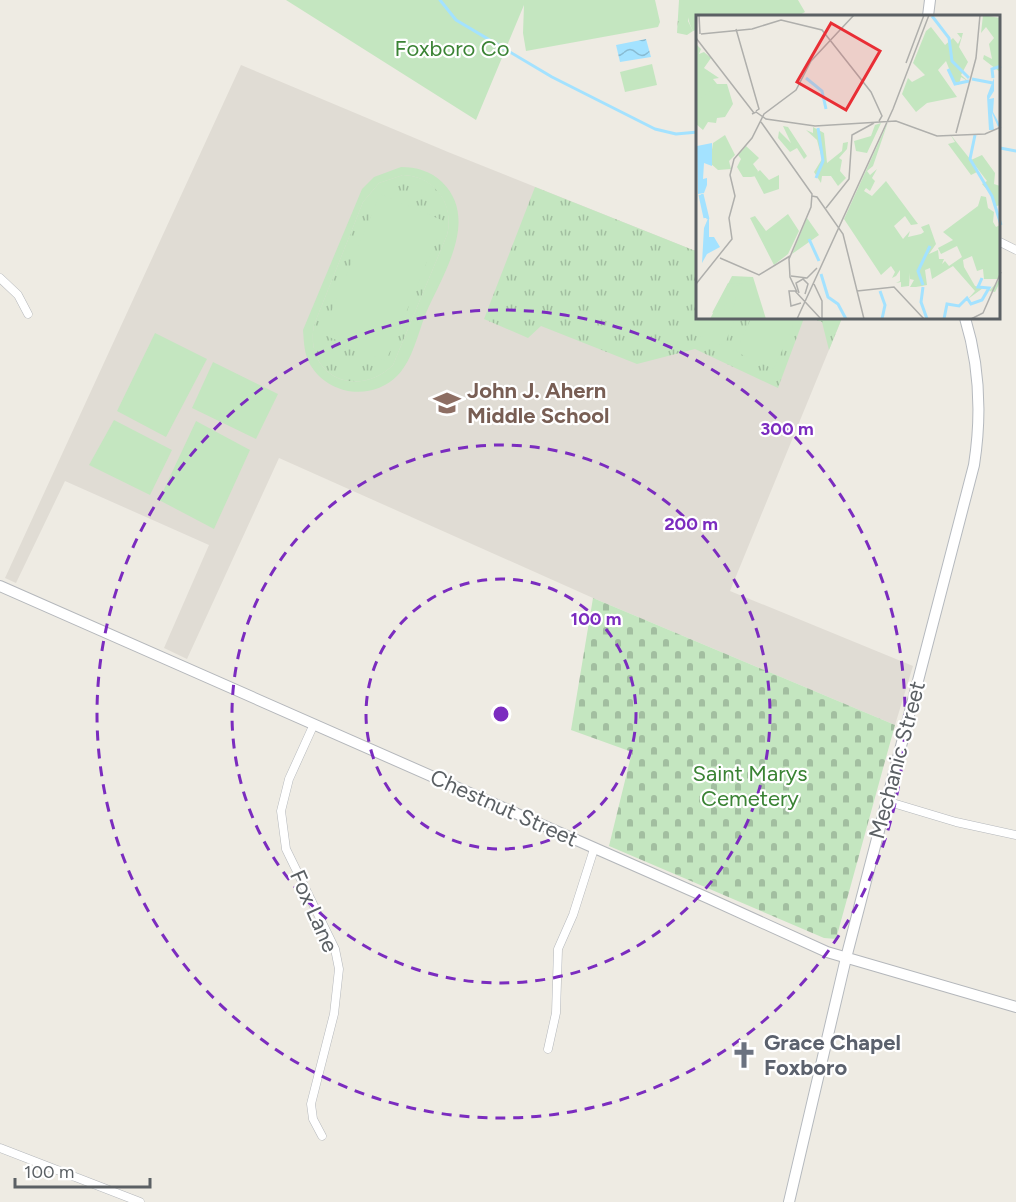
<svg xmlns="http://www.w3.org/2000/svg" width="1016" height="1202" viewBox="0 0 1016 1202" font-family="Figtree,sans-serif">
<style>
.education{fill:#e0dcd4}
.grass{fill:url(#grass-tufts)}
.cemetery{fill:url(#cemetery-stones)}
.park{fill:#c4e6c0;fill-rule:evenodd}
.water{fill:url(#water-waves)}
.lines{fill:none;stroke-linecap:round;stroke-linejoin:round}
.stream{stroke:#a3e2ff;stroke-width:3}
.minor-casing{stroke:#b4b7bb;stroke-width:9}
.tertiary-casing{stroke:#b4b7bb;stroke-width:12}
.secondary-casing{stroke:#b5b9be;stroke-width:12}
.minor{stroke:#fff;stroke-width:8}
.tertiary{stroke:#fff;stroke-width:10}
.secondary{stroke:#fff;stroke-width:10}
.ring{fill:none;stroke:#7b2cbf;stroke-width:3;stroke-dasharray:10 8}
.labels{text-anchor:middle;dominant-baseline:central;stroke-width:4.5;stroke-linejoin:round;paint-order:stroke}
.park-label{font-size:22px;fill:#3a8334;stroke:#fff}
.education-label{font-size:22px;font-weight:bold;fill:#785e54;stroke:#fff;text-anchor:start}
.street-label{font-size:22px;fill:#5b6064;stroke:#fff}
.worship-label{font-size:22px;font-weight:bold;fill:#5b616d;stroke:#fff;text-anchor:start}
.inset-river{fill:none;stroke:#a3e2ff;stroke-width:3}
.inset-road{fill:none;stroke:#afafac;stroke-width:1.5}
.view{fill:#e92e35;fill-opacity:0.15;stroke:#e92e35;stroke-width:3}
.inset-edge{fill:none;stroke:#5b6064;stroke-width:3}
.centre{fill:#7b2cbf;stroke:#fff;stroke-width:3}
.ring-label{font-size:18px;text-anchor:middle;font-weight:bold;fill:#7b2cbf;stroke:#fff;stroke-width:4.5;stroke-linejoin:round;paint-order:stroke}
</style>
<defs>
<pattern id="grass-tufts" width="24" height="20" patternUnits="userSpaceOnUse" patternTransform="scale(1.5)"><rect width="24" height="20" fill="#c4e6c0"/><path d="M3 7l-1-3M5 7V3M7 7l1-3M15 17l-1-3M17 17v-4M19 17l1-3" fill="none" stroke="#a2bea0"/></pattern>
<pattern id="cemetery-stones" width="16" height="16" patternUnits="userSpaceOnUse" patternTransform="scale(1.5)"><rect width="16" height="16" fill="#c4e6c0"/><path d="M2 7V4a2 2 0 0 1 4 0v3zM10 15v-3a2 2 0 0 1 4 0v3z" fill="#a2bea0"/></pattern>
<pattern id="water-waves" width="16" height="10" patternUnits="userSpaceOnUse" patternTransform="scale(1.5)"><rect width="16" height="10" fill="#a3e2ff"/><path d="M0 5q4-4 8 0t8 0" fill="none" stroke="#88bbd2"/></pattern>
</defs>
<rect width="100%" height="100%" fill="#eeebe3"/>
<polygon class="education" points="241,65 448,152 698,252 698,318 842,318 730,591 913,666 895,725 593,598 279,458 187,659 164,648 209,545 65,481 16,583 5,578"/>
<g class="grass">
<polygon points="679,0 689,0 688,21 693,31 687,35 677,33"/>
<path d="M403,175C435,176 455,204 447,235L393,365C357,400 304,376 314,325L363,202L379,183Z"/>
<polygon points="535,187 698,252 698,318 804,318 778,388 695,349 637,364 541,326 528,338 484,319"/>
<polygon points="811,318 842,318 829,350 822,322"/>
</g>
<polygon class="cemetery" points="593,598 895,725 836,939 824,938 609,846 632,752 571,730"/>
<g class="park">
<polygon points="286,0 655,0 660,22 658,27 526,51 523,33 524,5 476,120"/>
<path d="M683,0H798L805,12L798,16H698V29L693,31C687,20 688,11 683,0Z"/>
<polygon points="652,64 657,85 625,92 620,72"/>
<path d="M401,167C416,167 431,171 442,182C480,219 443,274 426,313C418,333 413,359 398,375C373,401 330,396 311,366C304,355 304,343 303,330L362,189L374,177ZM403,175C435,176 455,205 447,235L393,365C357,400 304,376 314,325L363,202L379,183Z"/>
<polygon points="380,194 444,221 386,361 322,334"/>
<polygon points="698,302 698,318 735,318 724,346 686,330"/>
<polygon points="751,318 796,318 774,369 736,352"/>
<polygon points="155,333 207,359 166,437 117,411"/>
<polygon points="213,362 278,394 256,439 192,408"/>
<polygon points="114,420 172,450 150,495 89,465"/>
<polygon points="196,421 250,450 214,529 159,500"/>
</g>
<polygon class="water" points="646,39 651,57 620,62 616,45"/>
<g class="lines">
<g class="stream">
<polyline points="440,0 456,20 552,77 655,129 676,134 698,132"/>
<polyline points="1000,148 1016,151"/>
</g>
<defs>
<g id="minor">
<polyline points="1000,242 1016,250"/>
<polyline points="0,278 18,295 28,314"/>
<polyline points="314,724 289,779 281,811 286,849 335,949 339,969 334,1014 311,1104 313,1119 322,1136"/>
<polyline points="886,801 956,822 1016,835"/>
<polyline points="548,1049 556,1013 558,949 573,915 594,849"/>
<polyline points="0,1148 140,1202"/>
</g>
<polyline id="tertiary" points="0,586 708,898 827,952 1016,1007"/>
<g id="secondary">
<polyline points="928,16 930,0"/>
<path d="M789,1202L846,958L974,465C982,414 980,367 965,318"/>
</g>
</defs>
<use href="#minor" class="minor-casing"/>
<use href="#tertiary" class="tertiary-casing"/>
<use href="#secondary" class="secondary-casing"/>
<use href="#minor" class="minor"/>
<use href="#tertiary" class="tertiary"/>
<use href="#secondary" class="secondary"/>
</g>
<g class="ring">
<circle cx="501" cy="714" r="135"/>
<circle cx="501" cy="714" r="269"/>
<circle cx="501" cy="714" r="404"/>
</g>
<defs>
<symbol id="school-bare" viewBox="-9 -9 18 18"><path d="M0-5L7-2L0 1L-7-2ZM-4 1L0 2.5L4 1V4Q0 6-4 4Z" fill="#8d6e63" stroke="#fff" stroke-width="2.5" paint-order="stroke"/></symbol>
<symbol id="church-bare" viewBox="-9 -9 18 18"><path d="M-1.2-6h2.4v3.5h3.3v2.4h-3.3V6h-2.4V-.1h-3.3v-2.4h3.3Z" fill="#6b7280" stroke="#fff" stroke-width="2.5" paint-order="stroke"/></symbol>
</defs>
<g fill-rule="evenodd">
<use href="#school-bare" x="428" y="384" width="38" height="38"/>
<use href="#church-bare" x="725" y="1036" width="38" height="38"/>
</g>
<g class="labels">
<g class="park-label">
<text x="452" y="48">Foxboro Co</text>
<text x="750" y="773">Saint Marys<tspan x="750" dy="25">Cemetery</tspan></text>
</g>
<g class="education-label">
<text x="467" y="390">John J. Ahern<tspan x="467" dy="25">Middle School</tspan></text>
</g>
<g class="street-label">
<text transform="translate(897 760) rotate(-75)">Mechanic Street</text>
<text transform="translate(504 808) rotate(24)">Chestnut Street</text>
<text transform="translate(314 911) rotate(66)">Fox Lane</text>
</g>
<g class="worship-label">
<text x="764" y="1042">Grace Chapel<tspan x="764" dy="25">Foxboro</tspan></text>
</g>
</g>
<g transform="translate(696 15)">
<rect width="304" height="304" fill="#eeebe3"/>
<path d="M36,261L57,262L70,304H14Z" fill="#c4e6c0"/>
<path d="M235,12L249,30L257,23L262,29L265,23L261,18H267L263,32L272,47L265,60L273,67L265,62L263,70L258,66L250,46L242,55L261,82L231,88L220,97L206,79L212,63L216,67L229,60L217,48L230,16ZM0,29L5,34L3,39L8,37L15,43L8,53L23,63L17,64L21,69H31L37,89L29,102L21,103L20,108L12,107L7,115L0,109ZM192,107L177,151L171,156L174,160L181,154L176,163L179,166L174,176L170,173L168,176L176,181L190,166L222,209L215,210L209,201L198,211L207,224L214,216L212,222L225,219L228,217L225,212L233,209L240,229L233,239L242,235L243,244H248L246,249L249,246L253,251L266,242L261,231L245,239L242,233L257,225L247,217L282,191L285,181L290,182L292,193L298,197L297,207L300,212L304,210V267L299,277L293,276L304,264H288L287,254L281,256L276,241L267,245L268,252L279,271L287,273L272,284L279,276L257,251L236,264L234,253L229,255L231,270L220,272H214L218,265L214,264V258L213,271L205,272V267L200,268L204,266V255L200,261L196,263L199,257L195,251L185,260L148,204ZM185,108L171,138L160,136L158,126L175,121L179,110ZM87,111L92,112L111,141L108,144L101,133L94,137L82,123L83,116L95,128ZM117,112L128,118L131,148L146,136L147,128L152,127L151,134L143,143L146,145L144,156L150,163L142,171L135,161H126L125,168L118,157L126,144L121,125L110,115L117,118ZM254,119L274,144L281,157L275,160L252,129L259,127ZM286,140L299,158L298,169L304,171V190L298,192L296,180L286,169L291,166L275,145ZM64,155L73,165L83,160V174L68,179L58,160ZM32,268L47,269L37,272L28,293L29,302L41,280L35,300L31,304H21L24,295L16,298Z" fill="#c4e6c0"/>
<path d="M29,120L39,140L33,146L35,154L22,155L14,148L17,128Z" fill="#c4e6c0"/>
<path d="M287,0L304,3V57L287,44L288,40L296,44L293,29L298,23L290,12L285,18ZM8,38L3,47L20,71L0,86V43ZM50,131L63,143L57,149L62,156L60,161L55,162H47L41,152L45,144L42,140ZM92,199L103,216L92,239L78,250L54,203L59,201L70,216ZM111,203L123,220L96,239Z" fill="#c4e6c0"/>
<path d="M298,63V76L293,84L298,83L297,97L304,110L302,112L296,98L298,115H293L291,81ZM16,128V151L8,148L7,164L11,163V170L8,178L2,179L1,131ZM13,201V222H18L24,232L11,239L6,248L8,213Z" fill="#a3e2ff"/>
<path class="inset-river" d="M236,1L253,23L256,46L273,63M252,54L259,69L273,66M110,63L126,76L130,94M297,63L296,54L305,51M276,64L297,68M279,120L274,144L296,181L305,210M120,163L127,146L122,113M6,179L12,204M4,180L9,203M113,224L123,246M125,259L132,282L142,289L150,304M227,270L222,256L234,231M227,272L225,287L231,304M184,276L189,290L186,304M248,304L251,289L263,291L271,283L275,289L286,285L293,273L282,272L286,263"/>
<path class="inset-road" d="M3,0L4,19M40,14L63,94L60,96M5,19L56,14L85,5L126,15L175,77L186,101L183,106M0,23L58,98M210,48L228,0M56,99L60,97L70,104L119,111L200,106L241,121L289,119L305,112M65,107L116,179L115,192L93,244L94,262L101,277M260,118L280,43L284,0M116,181L121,182L147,219L168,304M130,193L153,164L156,120L178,108M24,243L63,260L94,241M95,261L111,263L121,253M0,269L36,224L33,203L39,181L34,160L38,144L56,123L68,99L100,75L115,46L158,0M118,269L126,286V304M161,276L198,272L228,304M103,278L100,268L107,264L112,269L109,279M105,288L95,291L93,276H99L125,304M101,304L197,94L233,0M275,304L287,298L305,257"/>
<path class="view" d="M135,8L184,36L150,95L101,67Z"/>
<rect width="304" height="304" class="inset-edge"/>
</g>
<circle cx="501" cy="714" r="9" class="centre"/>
<g class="ring-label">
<text x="787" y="435">300 m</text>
<text x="691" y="530">200 m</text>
<text x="596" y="625">100 m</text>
</g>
<path d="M15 1178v9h135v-9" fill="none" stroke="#5b6064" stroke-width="3"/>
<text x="24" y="1178" font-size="18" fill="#5b6064" stroke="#ffffff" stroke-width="4.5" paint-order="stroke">100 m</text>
</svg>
